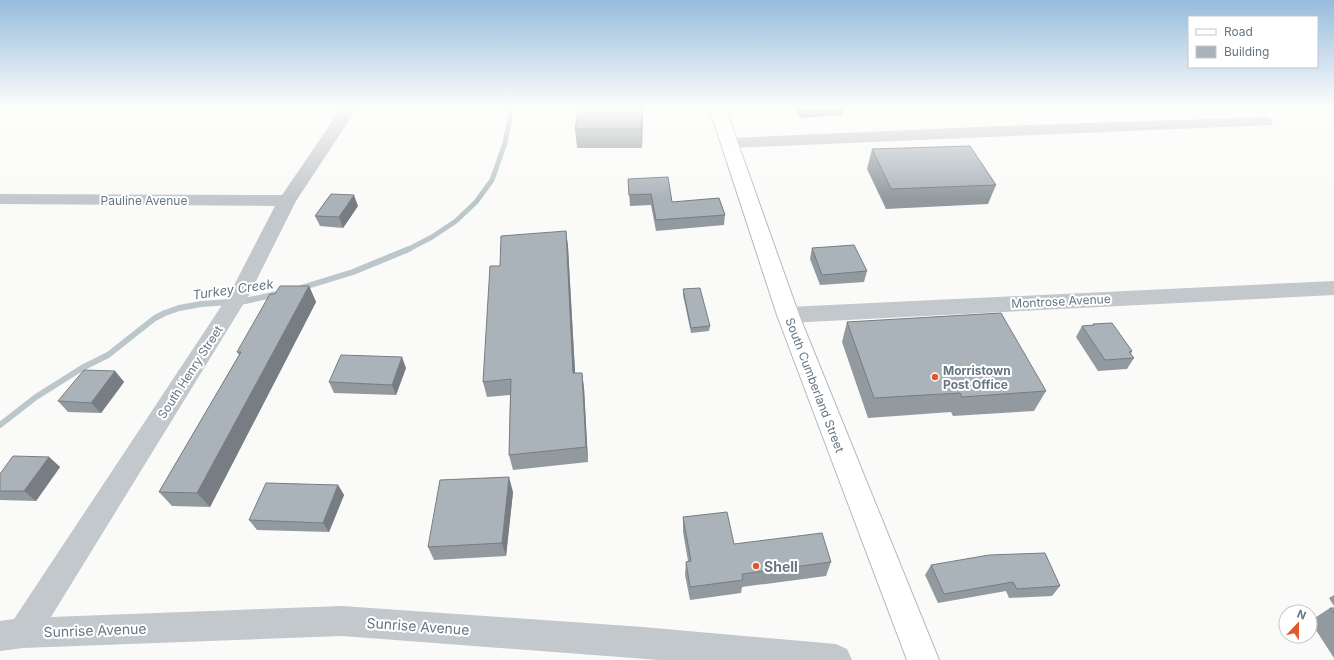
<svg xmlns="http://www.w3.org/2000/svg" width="1334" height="660" viewBox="0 0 1334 660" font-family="Inter,sans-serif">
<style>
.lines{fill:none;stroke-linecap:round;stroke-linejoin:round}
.stream-far1{stroke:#bbc7cb;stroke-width:5}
.stream{stroke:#bbc7cb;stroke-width:6}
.secondary-casing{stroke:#b3babf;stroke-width:2}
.street{fill:#c3c8cc;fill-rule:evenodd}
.secondary{fill:#fff;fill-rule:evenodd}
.wall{fill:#929a9f}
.shaded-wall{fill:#777d82}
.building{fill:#aab3b9;stroke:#777d82}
.poi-dot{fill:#e4572e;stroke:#fff;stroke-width:1.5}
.labels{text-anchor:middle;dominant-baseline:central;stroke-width:4;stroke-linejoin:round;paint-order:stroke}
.street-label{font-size:12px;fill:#657683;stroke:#fff}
.poi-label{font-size:12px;font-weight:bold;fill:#657683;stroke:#fff;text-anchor:start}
.water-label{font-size:13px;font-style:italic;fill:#60757c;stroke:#fff}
.near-poi-label{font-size:14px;font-weight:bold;fill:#657683;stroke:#fff;text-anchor:start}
.near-street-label{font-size:14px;fill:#657683;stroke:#fff}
</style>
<rect width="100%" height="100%" fill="#fafaf8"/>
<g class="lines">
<polyline class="stream-far1" points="407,250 432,237 456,221 476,202 492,180 505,143 512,107"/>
<g class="stream">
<polyline points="301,288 353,272 409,249"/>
<polyline points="0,425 36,397 82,368 108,355 155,318 165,313 179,308 201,304 245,301 277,294"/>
</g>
<defs>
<polygon id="secondary" points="709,107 725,107 799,315 939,660 907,660 777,315"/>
</defs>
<use href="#secondary" class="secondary-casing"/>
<g class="street">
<polygon points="342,107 358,107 296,201 249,295 51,617 342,606 643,627 836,644 847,649 852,660 659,660 342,636 23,648 0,651 0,621 14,619 230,293 275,206 0,204 0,194 282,195"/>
<polygon points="1265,117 1271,119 1273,122 1271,125 731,148 725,147 723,143 725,139 731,138 1001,126"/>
<polygon points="1334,281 1334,295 788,323 780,320 777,315 780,310 788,307"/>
</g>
<use href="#secondary" class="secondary"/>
</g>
<g class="wall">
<polygon points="579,107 643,107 642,148 577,148 575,129"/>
<polygon points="794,107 844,107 842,115 800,118"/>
<polygon points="872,149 996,185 988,204 886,209 867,169"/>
<polygon points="628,179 672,202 725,215 724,225 656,231 651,205 630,206"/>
<polygon points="358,206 343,228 320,226 315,216"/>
<polygon points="566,231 568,247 575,373 582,373 584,388 588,462 513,470 509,455 510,395 487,397 483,382 500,266"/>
<polygon points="812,248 867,271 864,282 820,285 810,259"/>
<polygon points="309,286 316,302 210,507 172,506 159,492 239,355 237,352 275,294"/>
<polygon points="683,289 710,326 709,331 691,333 683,295"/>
<polygon points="847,322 1046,391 1034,411 953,416 951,412 868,418 842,342"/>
<polygon points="1093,324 1132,351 1131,354 1134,358 1127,369 1098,371 1076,337 1082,326 1092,326"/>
<polygon points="406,368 396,395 334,393 329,382"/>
<polygon points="115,371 124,382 101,413 68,412 58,401"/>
<polygon points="49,457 60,467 36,501 0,500 0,474"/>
<polygon points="338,485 344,495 329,532 257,530 249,520"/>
<polygon points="513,492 506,556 434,560 428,547"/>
<polygon points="683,517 734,544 831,562 826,576 742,587 741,593 690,600 685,575 686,562 688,561 683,532"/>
<polygon points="931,565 1060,586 1052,596 1009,598 1006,591 938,603 925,575"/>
<polygon points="1334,595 1334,606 1329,598"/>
<polygon points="1330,608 1334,608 1334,658 1310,621"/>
</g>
<g class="shaded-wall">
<polygon points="642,107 643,107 642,148 641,129"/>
<polygon points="354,195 358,206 343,228 339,217"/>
<polygon points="566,231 568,247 576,389 573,373"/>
<polygon points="309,286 316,302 210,507 197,493"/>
<polygon points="402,357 406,368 396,395 392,385"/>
<polygon points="115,371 124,382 101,413 91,403"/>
<polygon points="582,373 584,388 588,462 586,447"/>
<polygon points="49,457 60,467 36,501 24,491"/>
<polygon points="509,477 513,492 506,556 502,543"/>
<polygon points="338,485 344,495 329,532 323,523"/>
</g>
<g class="building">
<polygon points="579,107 642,107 641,129 575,129"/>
<polygon points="970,146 996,185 891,189 872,149"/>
<polygon points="668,177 672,202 719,198 725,215 656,220 651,194 629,195 628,179"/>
<polygon points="331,194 354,195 339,217 315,216"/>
<polygon points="566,231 573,373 582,373 586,447 509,455 511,379 483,382 490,266 500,266 501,236"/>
<polygon points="854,245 867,271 822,275 812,248"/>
<polygon points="280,286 309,286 197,493 159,492 241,352 237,352 270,294 275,294"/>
<polygon points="700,288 710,326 691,328 683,289"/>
<polygon points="1001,313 1046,391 962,397 960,393 874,398 847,322"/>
<polygon points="1112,323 1132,351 1129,352 1134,358 1105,360 1082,326 1094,325 1093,324"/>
<polygon points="341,355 402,357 392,385 329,382"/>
<polygon points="84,370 115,371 91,403 58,401"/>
<polygon points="13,456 49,457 24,491 0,491 0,474"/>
<polygon points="509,477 502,543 428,547 440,480"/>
<polygon points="266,483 338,485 323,523 249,520"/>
<polygon points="727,512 734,544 822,533 831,562 742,574 743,580 690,587 686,562 691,561 683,517"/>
<polygon points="1045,553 1060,586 1017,589 1013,582 944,594 931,565 989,555"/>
<polygon points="1330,608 1334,608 1334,613"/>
</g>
<linearGradient id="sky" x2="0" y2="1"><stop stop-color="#96bcdc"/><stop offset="0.54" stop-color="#fdfdfc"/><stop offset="1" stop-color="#fdfdfc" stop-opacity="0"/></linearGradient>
<rect width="1334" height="199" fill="url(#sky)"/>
<g class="poi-dot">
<circle cx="935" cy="377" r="4"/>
<circle cx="756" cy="566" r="4"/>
</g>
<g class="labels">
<g class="street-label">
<text x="144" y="200">Pauline Avenue</text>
<text transform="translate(1061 301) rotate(-3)">Montrose Avenue</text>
<text transform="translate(190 372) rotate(-57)">South Henry Street</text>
<text transform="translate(815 385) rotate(69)">South Cumberland Street</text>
</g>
<g class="poi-label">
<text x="943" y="370">Morristown<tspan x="943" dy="14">Post Office</tspan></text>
</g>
<g class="water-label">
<text transform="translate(233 289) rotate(-8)">Turkey Creek</text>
</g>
<g class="near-poi-label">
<text x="764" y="566">Shell</text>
</g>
<g class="near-street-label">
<text transform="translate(418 626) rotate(4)">Sunrise Avenue</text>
<text transform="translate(95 630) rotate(-2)">Sunrise Avenue</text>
</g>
</g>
<rect x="1188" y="16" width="130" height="52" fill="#ffffff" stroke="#c1c8cd"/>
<rect x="1196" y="29" width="20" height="6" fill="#ffffff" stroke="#c1c8cd"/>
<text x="1224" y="36" font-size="12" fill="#657683">Road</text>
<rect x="1196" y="46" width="20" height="12" fill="#aab3b9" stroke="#c1c8cd"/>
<text x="1224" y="56" font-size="12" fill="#657683">Building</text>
<g transform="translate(1298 624) rotate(22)"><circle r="19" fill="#ffffff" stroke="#c1c8cd"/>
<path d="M0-3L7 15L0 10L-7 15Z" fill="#e4572e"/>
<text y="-6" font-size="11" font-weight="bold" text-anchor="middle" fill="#657683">N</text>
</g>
</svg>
